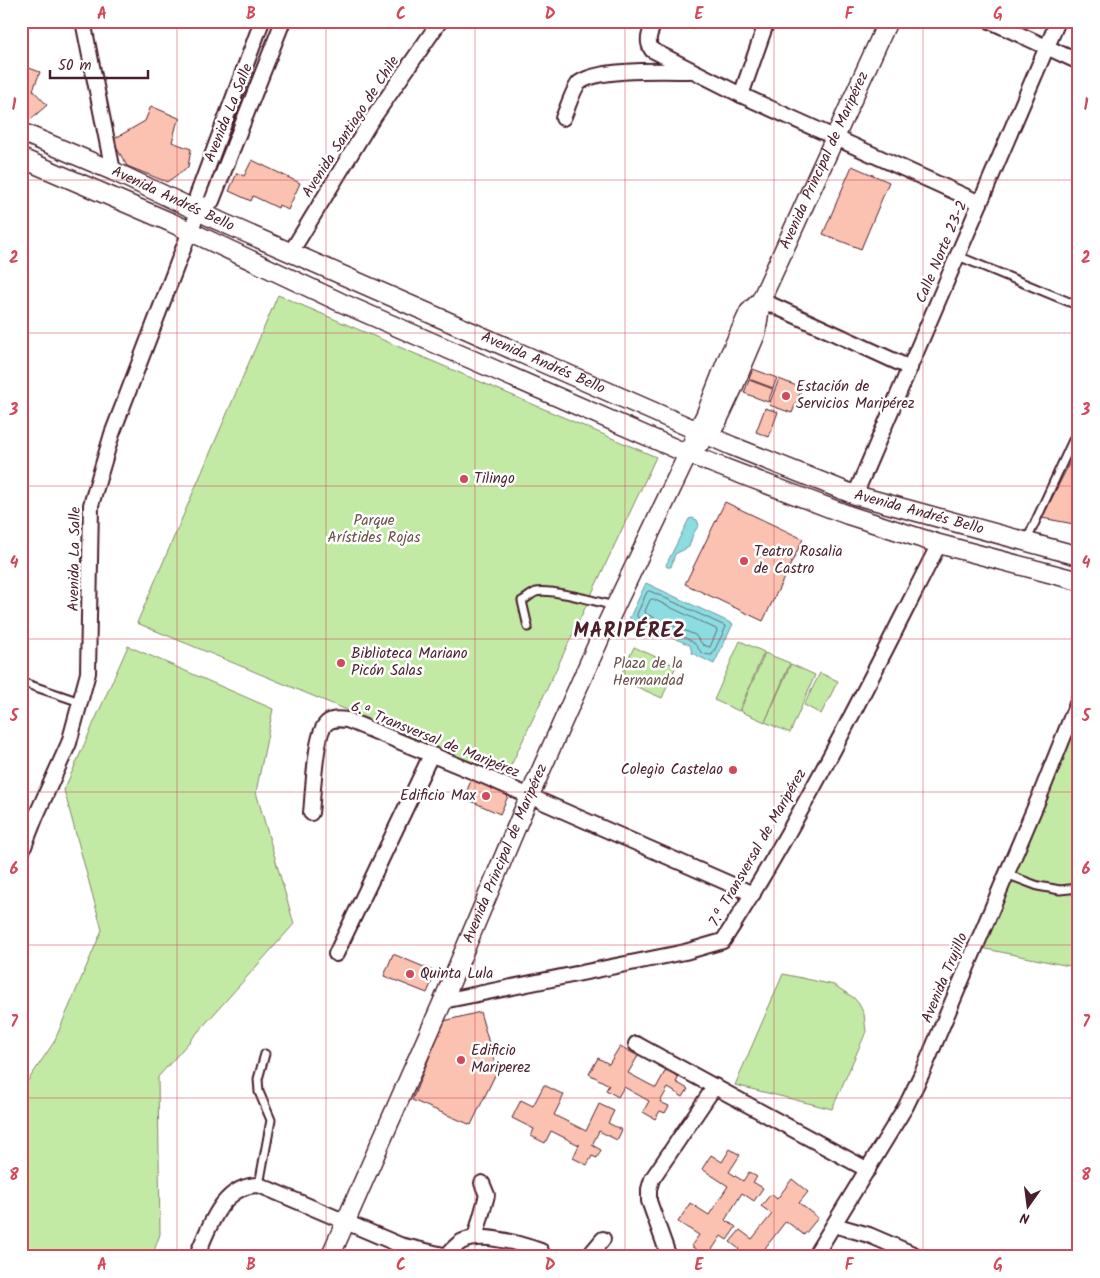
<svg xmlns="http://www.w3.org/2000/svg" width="1100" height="1278" viewBox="0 0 1100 1278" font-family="Kalam,sans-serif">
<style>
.green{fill:#c2eaa5;stroke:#868468}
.water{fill:#8cdde2;stroke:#729199}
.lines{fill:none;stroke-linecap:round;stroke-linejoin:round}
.shore{stroke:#646b74;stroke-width:1}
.building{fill:#fbc2b1;stroke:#4a1f2b}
.service-casing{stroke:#4a1f2b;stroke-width:11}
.minor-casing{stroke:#4a1f2b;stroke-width:18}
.tertiary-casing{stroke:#4a1f2b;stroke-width:21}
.service{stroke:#fff;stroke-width:7}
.minor{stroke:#fff;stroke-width:14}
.tertiary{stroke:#fff;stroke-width:18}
.grid{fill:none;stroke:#d1495b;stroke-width:1;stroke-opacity:0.55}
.poi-dot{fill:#d1495b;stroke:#fff;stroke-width:2}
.labels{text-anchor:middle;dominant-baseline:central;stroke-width:5;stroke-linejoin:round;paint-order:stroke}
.street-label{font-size:15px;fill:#4a1f2b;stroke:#fff}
.poi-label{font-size:15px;fill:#4a1f2b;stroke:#fff;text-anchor:start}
.park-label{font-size:15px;fill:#68524a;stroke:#fff}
.district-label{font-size:20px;font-weight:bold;letter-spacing:1px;fill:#4a1f2b;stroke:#fff}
.neatline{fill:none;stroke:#d1495b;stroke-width:2}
.grid-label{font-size:16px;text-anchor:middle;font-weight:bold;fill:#d1495b}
</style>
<rect width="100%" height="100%" fill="#fff"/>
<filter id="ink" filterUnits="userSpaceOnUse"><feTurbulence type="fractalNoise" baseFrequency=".02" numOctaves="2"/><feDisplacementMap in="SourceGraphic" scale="10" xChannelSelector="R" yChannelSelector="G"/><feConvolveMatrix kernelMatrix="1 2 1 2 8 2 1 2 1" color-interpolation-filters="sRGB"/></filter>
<g filter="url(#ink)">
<g class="green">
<polygon points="278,295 656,457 506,776 137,623"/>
<polygon points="740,641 764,652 739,711 714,700"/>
<polygon points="128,646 273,709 256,792 294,924 158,1077 160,1234 152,1257 21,1257 21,1091 54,1042 102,930 64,790"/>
<polygon points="634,647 676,666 662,698 619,679"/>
<polygon points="765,653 790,663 765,722 740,711"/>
<polygon points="791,664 815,675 790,733 765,722"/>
<polygon points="820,673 838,681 821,714 804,705"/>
<polygon points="1079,698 1079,968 976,947"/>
<polygon points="783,974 834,985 854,998 859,1004 864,1014 866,1032 832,1109 735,1085"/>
</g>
<g class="water">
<polygon points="692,518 697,520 699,525 693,534 689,547 675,554 671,567 667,567 666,565 689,519"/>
<polygon points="646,583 733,624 714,664 692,653 690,645 629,619"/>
</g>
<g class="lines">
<g class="shore">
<path d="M650,591L725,626V629L712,655C697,655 700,646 691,641C675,631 655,625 637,617V614L647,592Z"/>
<polygon points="653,599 716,629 717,631 710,647 703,645 695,635 646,614 645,611 650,600"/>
</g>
</g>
<g class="building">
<polygon points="21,21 38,21 38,24 21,28"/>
<polygon points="21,65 40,72 33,90 47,105 23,126 21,124"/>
<polygon points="151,106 181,119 177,123 172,142 191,149 188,167 167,182 127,166 112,140 145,121"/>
<polygon points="252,160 300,183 288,210 279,205 278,208 253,196 251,201 229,191 237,173 244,176"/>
<polygon points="852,166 889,182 861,249 823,234"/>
<polygon points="753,369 777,378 773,388 749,379"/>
<polygon points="779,379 802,388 792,413 769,405"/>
<polygon points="749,380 773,389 768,402 744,393"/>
<polygon points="765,408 778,412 769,437 756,432"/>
<polygon points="1079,444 1079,525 1042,518"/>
<polygon points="725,502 803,539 763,621 685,584"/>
<polygon points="472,778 509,794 500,814 464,798"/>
<polygon points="393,954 436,972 427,993 384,976"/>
<polygon points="480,1012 497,1071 471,1125 412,1100 444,1021"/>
<polygon points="620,1046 638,1056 628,1073 656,1088 669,1064 682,1072 676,1082 688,1089 683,1097 668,1088 660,1102 669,1106 665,1113 660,1111 655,1119 643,1112 649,1101 624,1087 618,1097 606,1090 609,1085 589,1074 598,1058 609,1064"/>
<polygon points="544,1085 564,1095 554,1115 586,1131 599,1104 614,1111 608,1123 622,1130 617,1140 599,1131 592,1145 601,1150 597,1158 592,1156 587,1165 573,1158 579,1145 551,1131 545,1143 531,1136 534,1129 512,1118 521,1100 533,1106"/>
<polygon points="730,1149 740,1155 729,1172 743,1181 749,1172 757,1177 753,1182 763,1188 754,1201 742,1193 725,1220 736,1227 727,1240 721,1236 707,1257 691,1246 699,1235 678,1222 690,1203 709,1215 728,1186 702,1169 711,1155 722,1162"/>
<polygon points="792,1179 808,1192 799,1203 818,1218 804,1235 786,1221 765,1248 775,1257 756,1257 749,1251 744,1257 739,1257 735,1254 739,1249 730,1242 740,1230 752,1239 772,1214 761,1206 771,1194 777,1199"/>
</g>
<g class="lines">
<defs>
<g id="service">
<polyline points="958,256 1079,306"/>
<polyline points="1026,542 1079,427"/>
<path d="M528,627L522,601C526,599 531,594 536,592C550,588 599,602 614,606"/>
<polyline points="21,682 80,702"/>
<polyline points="1006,874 1038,886 1060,890 1079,888"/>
<polyline points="259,1185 271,1120 259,1092 258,1079 265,1054"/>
</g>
<g id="minor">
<polyline points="83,21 113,171"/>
<path d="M655,21C651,31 645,40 652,50L741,95L980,203"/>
<polyline points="990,21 1079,62"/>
<polyline points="741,95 767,21"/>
<path d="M563,118C567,110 573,89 579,83C597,68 665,71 690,71"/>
<polyline points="199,211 197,196 262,21"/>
<polyline points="291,252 369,124 440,21"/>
<polyline points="761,300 910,368"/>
<polyline points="855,495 1058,21"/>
<path d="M311,813C313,795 315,736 325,725C330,718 339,719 347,720L486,777L753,894"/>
<polyline points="21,854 36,816 69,743 88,673 91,505 112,434 190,231 199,211 212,201 283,21"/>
<polyline points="336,954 431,755"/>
<path d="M443,1001L685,952L723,941C804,815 871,678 939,544"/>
<polyline points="636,1044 868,1170"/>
<polyline points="834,1225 869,1235 920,1257"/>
<polyline points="475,1238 487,1195 482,1183"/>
<path d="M447,1255C451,1251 456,1245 461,1242C481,1231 521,1244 541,1251"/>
<path d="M196,1257C209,1229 221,1185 259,1185L400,1245L452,1257"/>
<polyline points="588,1257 603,1239"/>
<polyline points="669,1257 649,1201 649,1189 652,1179 715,1086"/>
<polyline points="814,1257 906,1106 923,1071 1041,793 1079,698"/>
</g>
<g id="tertiary">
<path id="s1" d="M21,132L113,171L219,221L732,446L855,495L1079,556"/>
<polyline points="21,158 170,222 340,302 688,454 848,515 939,544 1079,581"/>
<path id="s2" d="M700,443L708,435L717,422L733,388L756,334L761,300L888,21"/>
<path id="s3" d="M330,1257L443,1001L529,797L602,634L688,454L697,431L705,416L727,360L749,312L761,300"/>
</g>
</defs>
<use href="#service" class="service-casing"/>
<use href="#minor" class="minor-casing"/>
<use href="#tertiary" class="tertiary-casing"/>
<use href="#service" class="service"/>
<use href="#minor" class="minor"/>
<use href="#tertiary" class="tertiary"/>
</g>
</g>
<path class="grid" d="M177,21V1257M326,21V1257M475,21V1257M625,21V1257M774,21V1257M923,21V1257M21,180H1079M21,333H1079M21,486H1079M21,639H1079M21,792H1079M21,945H1079M21,1098H1079"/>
<g class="poi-dot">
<circle cx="786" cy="396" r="5"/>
<circle cx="464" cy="479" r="5"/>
<circle cx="744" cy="561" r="5"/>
<circle cx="341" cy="663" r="5"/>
<circle cx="733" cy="770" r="5"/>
<circle cx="486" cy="796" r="5"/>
<circle cx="410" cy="974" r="5"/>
<circle cx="461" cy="1060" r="5"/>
</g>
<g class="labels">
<g class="street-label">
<text transform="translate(229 113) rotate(-68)">Avenida La Salle</text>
<text transform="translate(351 127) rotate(-57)">Avenida Santiago de Chile</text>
<text stroke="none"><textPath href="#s2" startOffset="311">Avenida Principal de Maripérez</textPath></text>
<text stroke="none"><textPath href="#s1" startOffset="166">Avenida Andrés Bello</textPath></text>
<text transform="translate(942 252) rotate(-67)">Calle Norte 23-2</text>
<text stroke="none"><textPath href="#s1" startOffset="571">Avenida Andrés Bello</textPath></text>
<text stroke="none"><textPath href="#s1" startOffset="976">Avenida Andrés Bello</textPath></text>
<text transform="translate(75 559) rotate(-89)">Avenida La Salle</text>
<text transform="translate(435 740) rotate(22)">6.ª Transversal de Maripérez</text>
<text transform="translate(758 848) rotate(-60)">7.ª Transversal de Maripérez</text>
<text stroke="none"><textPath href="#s3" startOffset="440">Avenida Principal de Maripérez</textPath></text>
<text transform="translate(945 978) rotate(-67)">Avenida Trujillo</text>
</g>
<g class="poi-label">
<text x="796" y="387">Estación de<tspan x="796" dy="17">Servicios Maripérez</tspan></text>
<text x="474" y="479">Tilingo</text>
<text x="754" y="552">Teatro Rosalia<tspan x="754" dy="17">de Castro</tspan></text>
<text x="351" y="654">Biblioteca Mariano<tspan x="351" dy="17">Picón Salas</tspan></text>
<text x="723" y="770" text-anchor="end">Colegio Castelao</text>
<text x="476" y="796" text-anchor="end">Edificio Max</text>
<text x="420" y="974">Quinta Lula</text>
<text x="471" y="1051">Edificio<tspan x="471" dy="17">Mariperez</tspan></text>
</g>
<g class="park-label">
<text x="374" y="521">Parque<tspan x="374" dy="17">Arístides Rojas</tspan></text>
<text x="648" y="664">Plaza de la<tspan x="648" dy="17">Hermandad</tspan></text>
</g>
<g class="district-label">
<text x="630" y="632">MARIPÉREZ</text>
</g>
</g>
<rect width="1100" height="1278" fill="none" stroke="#fff" stroke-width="55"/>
<g transform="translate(1028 1206) rotate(194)" stroke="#ffffff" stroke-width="4" paint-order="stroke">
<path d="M0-4L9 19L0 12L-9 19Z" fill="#4a1f2b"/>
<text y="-8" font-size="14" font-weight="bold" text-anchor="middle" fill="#4a1f2b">N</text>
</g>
<path d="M50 70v8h98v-8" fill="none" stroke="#4a1f2b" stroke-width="2.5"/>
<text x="58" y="70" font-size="15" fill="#4a1f2b" stroke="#ffffff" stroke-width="4" paint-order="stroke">50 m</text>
<rect x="28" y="28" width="1044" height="1222" class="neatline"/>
<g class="grid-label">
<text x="102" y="19">A</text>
<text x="251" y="19">B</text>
<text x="401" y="19">C</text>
<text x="550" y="19">D</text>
<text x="699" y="19">E</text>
<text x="849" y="19">F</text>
<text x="998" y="19">G</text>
<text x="14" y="110">1</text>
<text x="1086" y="110">1</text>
<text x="14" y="263">2</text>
<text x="1086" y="263">2</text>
<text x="14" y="415">3</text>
<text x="1086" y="415">3</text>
<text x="14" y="568">4</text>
<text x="1086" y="568">4</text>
<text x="14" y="721">5</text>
<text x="1086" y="721">5</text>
<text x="14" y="874">6</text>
<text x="1086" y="874">6</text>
<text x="14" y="1027">7</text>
<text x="1086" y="1027">7</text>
<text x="14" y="1180">8</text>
<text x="1086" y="1180">8</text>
<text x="102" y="1270">A</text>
<text x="251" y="1270">B</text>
<text x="401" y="1270">C</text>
<text x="550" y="1270">D</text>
<text x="699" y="1270">E</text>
<text x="849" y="1270">F</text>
<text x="998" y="1270">G</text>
</g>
</svg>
